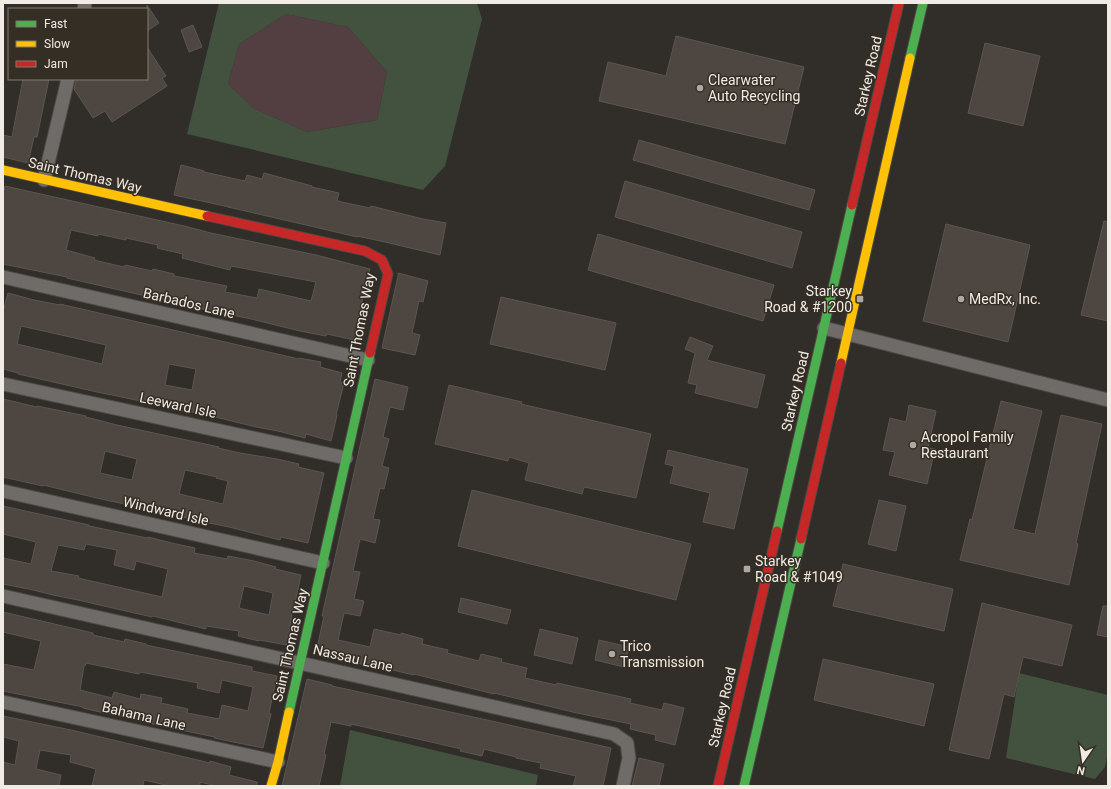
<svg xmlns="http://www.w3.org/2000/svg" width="1111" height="789" viewBox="0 0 1111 789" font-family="Roboto,sans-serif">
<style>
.green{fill:#533e41}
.water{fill:#43523f;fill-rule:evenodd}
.building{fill:#4d4641;stroke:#5b5653;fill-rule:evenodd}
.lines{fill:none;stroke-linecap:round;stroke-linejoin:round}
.street-casing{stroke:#4c4944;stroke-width:15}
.fast-casing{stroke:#4c4944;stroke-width:11}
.slow-casing{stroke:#4c4944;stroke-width:11}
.jam-casing{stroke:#4c4944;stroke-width:11}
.street{stroke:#6f6b68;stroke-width:13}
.fast{stroke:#4caf50;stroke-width:9}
.slow{stroke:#ffc107;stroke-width:9}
.jam{stroke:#c62828;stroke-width:9}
.poi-dot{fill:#ada8a3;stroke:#352e24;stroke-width:1.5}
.labels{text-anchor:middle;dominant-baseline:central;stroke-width:3;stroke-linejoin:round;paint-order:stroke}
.street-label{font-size:14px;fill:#f0ebe5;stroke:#352e24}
.poi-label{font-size:14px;fill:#f0ebe5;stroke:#352e24;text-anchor:start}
</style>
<rect width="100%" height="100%" fill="#312d28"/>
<polygon class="green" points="286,14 348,27 387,72 377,120 307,132 253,108 228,84 239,44"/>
<g class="water">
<path d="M219,3H477L482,19L445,166L423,190L187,134ZM286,14L348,27L387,72L377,120L307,132L253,108L228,84L239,44Z"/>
<polygon points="1019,673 1108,695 1108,752 1105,767 1095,779 1006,758"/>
<polygon points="350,730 538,775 536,786 340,786"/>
</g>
<g class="building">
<polygon points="147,5 159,23 147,31"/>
<polygon points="193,25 202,47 189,52 181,30"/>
<polygon points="676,36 804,67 785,144 599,101 608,62 666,76"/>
<polygon points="985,43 1040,56 1023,126 968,113"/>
<polygon points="147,47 166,76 162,78 167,86 112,122 105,111 93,118 74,89 76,81 79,79 147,79"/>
<polygon points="23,79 49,79 37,137 34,137 28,163 3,157 3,135 12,137"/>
<polygon points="639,140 815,190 809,210 633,160"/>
<polygon points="181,165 204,171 204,172 245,181 247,175 262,179 264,173 312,186 312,187 339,193 337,201 370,208 371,206 423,219 446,223 440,255 385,242 357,236 357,237 336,232 228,207 229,207 174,195"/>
<polygon points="625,181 802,232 792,268 615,217"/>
<path d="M5,186L184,226L211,233L316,255L370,269L360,309L362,310L354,340L327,334L326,336L300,331L247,318L226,314L198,308V307L173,302L115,289L67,278V277L3,264V193ZM71,230L98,236V234L126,240V238L158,245L157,248L183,254L182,258L230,270L231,266L316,282L311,301L259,289L257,298L225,292L227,286L174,276V274L153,269L152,271L125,265L124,267L94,260L95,258L66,250Z"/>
<polygon points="1104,221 1108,222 1108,321 1081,315"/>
<polygon points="946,224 1030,245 1008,342 923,321"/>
<polygon points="598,234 774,285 763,321 588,270"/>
<polygon points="398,273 428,281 423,302 419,301 412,333 420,335 415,355 382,348 398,276"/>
<path d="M8,293L34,300L60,305V304L299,359V358L321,362L320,367L342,373L340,382L344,383L336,415H337L331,441L306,434L305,438L278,431L256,427L199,413L177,410L178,409L117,396L97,392L18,374V373L3,369V312ZM21,326L106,345L102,364L17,344ZM169,364L196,369L192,390L165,385Z"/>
<polygon points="501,297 616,323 605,370 490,344"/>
<polygon points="690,337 713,346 707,360 765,375 757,408 695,393 697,385 688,383 695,353 685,349"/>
<polygon points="375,379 408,387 403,410 390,407 383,437 389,439 382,466 389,468 384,489 380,488 373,519 380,520 375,543 360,539 353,571 360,572 354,599 364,601 360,616 344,613 338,640 370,647 374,629 401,635 401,633 423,639 422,644 448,650 447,653 479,661 481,654 502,659 501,662 527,668 525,678 556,685 557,683 631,699 630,703 662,710 664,703 684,708 675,745 655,740 656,735 630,729 631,724 577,713 494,693 494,694 414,674 414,675 388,669 387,670 339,659 341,654 317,648 324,616 322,616"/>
<polygon points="449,385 522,402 521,404 651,434 636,498 584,487 582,494 525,480 529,463 509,457 508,461 435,444"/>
<path d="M3,399L37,407V406L86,416V417L117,425L219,447L218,448L240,453L277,459L299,464L298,467L324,473L308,543L281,537L280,540L229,527L204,522L153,510L101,499L43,485V486L3,477ZM105,451L137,459L132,480L100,473ZM185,470L217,477L216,478L228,481L223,504L179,494Z"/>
<polygon points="1001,401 1042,411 1013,529 1035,534 1061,415 1102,424 1076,543 1078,544 1069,585 960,560 970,519 972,520"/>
<polygon points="909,405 936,411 928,448 935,449 927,484 889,475 895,452 883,450 890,418 906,422"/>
<polygon points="668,450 748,469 734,529 703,522 710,493 670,483 674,466 665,464"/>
<polygon points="472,490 691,544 676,600 458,546"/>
<polygon points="879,500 906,506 896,551 868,544"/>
<path d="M3,506L89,525V526L147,538L148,537L176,544L195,548L194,553L227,559L228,556L254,561L276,567L275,569L301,575L294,607H293L287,645L259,640V641L238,636L239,631L206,626V629L153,616L152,617L78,600L53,595L29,589L3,584V558L31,564L36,542L3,534ZM86,544L117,550L114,565L134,570L136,561L168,569L162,597L78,578L79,576L51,571L58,545L84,550ZM244,586L273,593L269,615L239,608Z"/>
<polygon points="843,564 953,589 944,631 833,606"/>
<polygon points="461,598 511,610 507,624 458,612"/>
<polygon points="982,603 1072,625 1062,666 1023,657 1014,697 1004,694 989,759 949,750"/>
<polygon points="1103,606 1108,606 1108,637 1097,635"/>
<path d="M3,612L93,633V635L124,642L125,639L146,644V645L252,667V671L277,676L269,713L271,714L263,748L214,738L215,737L161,726L104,712V713L83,708V707L3,691V664L34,670L41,641L3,632ZM86,663L139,674L140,672L198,683L197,688L219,693L222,680L253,687L248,711L222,705L219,719L187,713L188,709L161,703L162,698L141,694L140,699L114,692L112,698L80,690L84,666H85Z"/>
<polygon points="540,629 578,638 572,664 534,655"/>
<polygon points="599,640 629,647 624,667 595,660"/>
<polygon points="823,659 934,684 924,726 814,700"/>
<polygon points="307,679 332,685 332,686 496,722 611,748 603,786 573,786 576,776 540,768 541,763 516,758 516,757 484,749 482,756 460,751 461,749 431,742 351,724 351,726 331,722 324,754 326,755 319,786 282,786"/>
<polygon points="3,716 71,730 210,763 210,761 231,767 229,775 257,782 257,786 217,786 200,782 200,786 170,786 144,780 143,786 92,786 96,769 70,762 71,755 40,750 36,769 61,775 59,786 3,786 3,762 15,765 19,741 3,737"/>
<polygon points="639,758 664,764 659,786 632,786"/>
</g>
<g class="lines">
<defs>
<g id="street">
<polyline points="84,9 85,3"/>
<polyline points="44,180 68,79"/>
<polyline points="3,277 368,360"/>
<polyline points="824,328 1108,400"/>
<polyline points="3,384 346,458"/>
<polyline points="3,491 323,563"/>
<polyline points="3,596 614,734 627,743 629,758 623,786"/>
<polyline points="3,702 278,762"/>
</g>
<g id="fast">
<polyline points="910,58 923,3"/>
<polyline points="777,531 852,205"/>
<polyline points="289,712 370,353"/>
<polyline points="744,786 801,539"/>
</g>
<g id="slow">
<polyline points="3,170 207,216"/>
<polyline points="841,363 910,58"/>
<polyline points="271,786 278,762 289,712"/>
</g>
<g id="jam">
<polyline points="852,205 899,3"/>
<polyline points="207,216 365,251 382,260 388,274 370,353"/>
<polyline points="801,539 841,363"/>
<polyline points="718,786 777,531"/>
</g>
</defs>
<use href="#street" class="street-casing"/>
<use href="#fast" class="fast-casing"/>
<use href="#slow" class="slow-casing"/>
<use href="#jam" class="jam-casing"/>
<use href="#street" class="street"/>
<use href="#fast" class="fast"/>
<use href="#slow" class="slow"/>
<use href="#jam" class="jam"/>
</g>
<g class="poi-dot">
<circle cx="700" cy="88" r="4"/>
<rect x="856" y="295" width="8" height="8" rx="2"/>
<circle cx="961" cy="299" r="4"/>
<circle cx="913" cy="445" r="4"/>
<rect x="743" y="565" width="8" height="8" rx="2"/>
<circle cx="612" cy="654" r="4"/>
</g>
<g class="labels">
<g class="street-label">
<text transform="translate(868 76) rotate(-77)">Starkey Road</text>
<text transform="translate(85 175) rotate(13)">Saint Thomas Way</text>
<text transform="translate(189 303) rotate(13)">Barbados Lane</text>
<text transform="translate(359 330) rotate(-79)">Saint Thomas Way</text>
<text transform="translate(795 391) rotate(-77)">Starkey Road</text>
<text transform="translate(178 405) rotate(12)">Leeward Isle</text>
<text transform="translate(166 511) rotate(13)">Windward Isle</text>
<text transform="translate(290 645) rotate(-77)">Saint Thomas Way</text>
<text transform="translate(353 658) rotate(13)">Nassau Lane</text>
<text transform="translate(722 707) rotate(-77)">Starkey Road</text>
<text transform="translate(144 716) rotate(13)">Bahama Lane</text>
</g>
<g class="poi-label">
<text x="708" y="80">Clearwater<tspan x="708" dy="16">Auto Recycling</tspan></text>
<text x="852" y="291" text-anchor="end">Starkey<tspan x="852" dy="16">Road &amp; #1200</tspan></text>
<text x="969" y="299">MedRx, Inc.</text>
<text x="921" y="437">Acropol Family<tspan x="921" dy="16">Restaurant</tspan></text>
<text x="755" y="561">Starkey<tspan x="755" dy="16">Road &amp; #1049</tspan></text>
<text x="620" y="646">Trico<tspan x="620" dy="16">Transmission</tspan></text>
</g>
</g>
<rect width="1111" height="789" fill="none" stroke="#f0ebe5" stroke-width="8"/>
<rect x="8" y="8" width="140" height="72" fill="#352e24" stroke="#807a71"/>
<rect x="16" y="21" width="20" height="6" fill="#4caf50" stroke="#807a71"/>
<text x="44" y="28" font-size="12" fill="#f0ebe5">Fast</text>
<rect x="16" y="41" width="20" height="6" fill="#ffc107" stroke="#807a71"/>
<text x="44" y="48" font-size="12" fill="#f0ebe5">Slow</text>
<rect x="16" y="61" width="20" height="6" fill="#c62828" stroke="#807a71"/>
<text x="44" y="68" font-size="12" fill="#f0ebe5">Jam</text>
<g transform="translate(1083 761) rotate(193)" stroke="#352e24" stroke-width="3" paint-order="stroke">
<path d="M0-3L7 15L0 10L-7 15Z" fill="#f0ebe5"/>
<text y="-6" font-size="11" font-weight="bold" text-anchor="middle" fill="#f0ebe5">N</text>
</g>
</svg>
